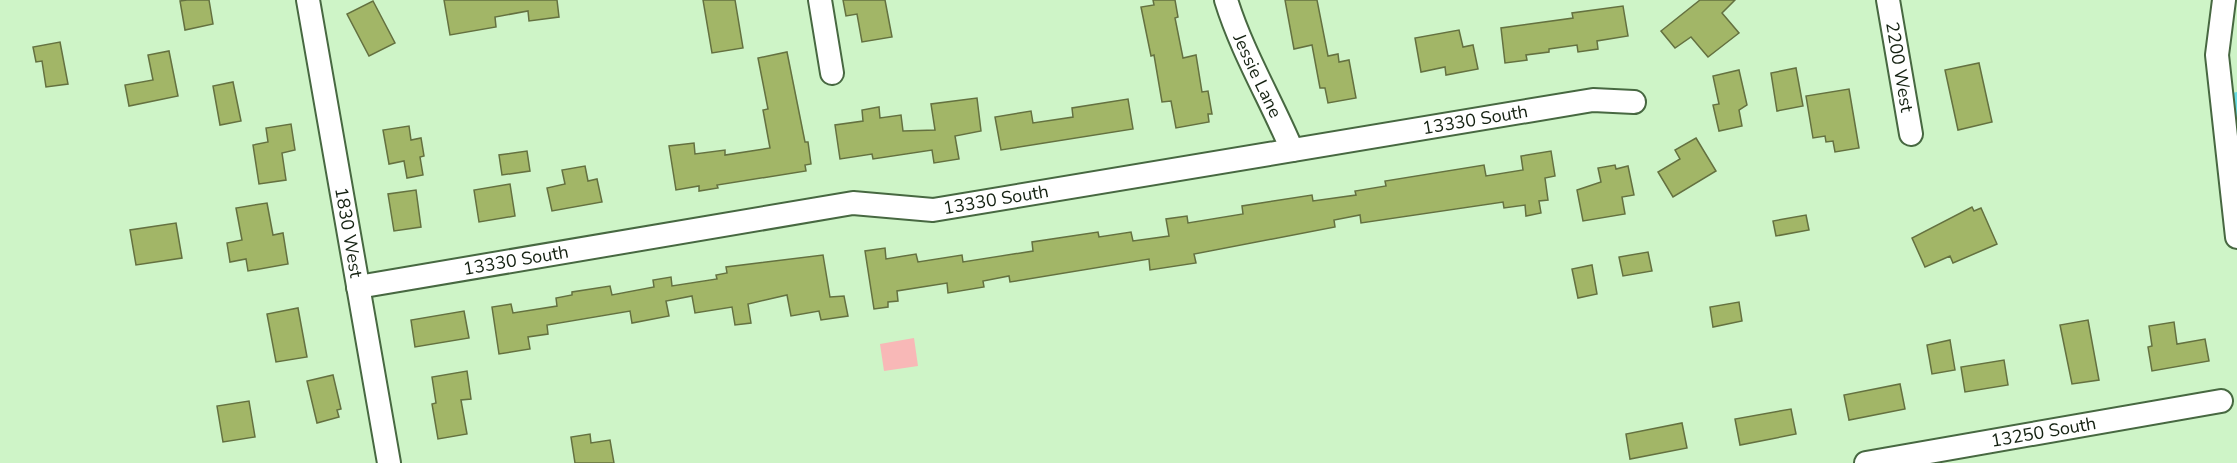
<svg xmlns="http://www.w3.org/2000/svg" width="2237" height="463" viewBox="0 0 2237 463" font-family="'Nunito Sans',sans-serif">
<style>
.green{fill:#f8b8b7}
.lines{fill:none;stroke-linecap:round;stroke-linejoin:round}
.canal{stroke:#68dde4;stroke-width:18}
.building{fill:#a2b667;stroke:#647140;stroke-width:1.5}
.minor-casing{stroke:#476841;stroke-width:26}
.minor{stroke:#fff;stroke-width:22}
.labels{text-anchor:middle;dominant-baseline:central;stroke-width:5;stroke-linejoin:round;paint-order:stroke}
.street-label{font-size:18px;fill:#142111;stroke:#e6fde1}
</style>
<rect width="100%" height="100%" fill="#cef4c7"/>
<polygon class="green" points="914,338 918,366 884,371 880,344"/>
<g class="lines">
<polyline class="canal" points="2237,101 2237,121"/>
</g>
<g class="building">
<polygon points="187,0 209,0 213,24 185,30 180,1"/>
<polygon points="444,0 557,0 559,17 529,21 528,11 495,17 496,27 450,35"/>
<polygon points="703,0 735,0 743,48 712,53"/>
<polygon points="843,0 885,0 892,37 862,42 857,14 846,16"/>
<polygon points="1153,0 1175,0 1178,17 1175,18 1183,58 1196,55 1202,92 1208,91 1212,114 1208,114 1209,122 1176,128 1171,101 1162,102 1154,55 1151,56 1141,7 1154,5"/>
<polygon points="1285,0 1317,0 1328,56 1338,54 1339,62 1349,60 1356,98 1328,103 1325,88 1320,88 1312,45 1294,49"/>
<polygon points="1700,0 1735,0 1722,13 1739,33 1708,57 1691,37 1675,48 1661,31"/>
<polygon points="373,1 395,43 369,56 347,14"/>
<polygon points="1623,6 1628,36 1597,41 1598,49 1578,52 1577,45 1549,49 1549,52 1526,55 1527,60 1505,63 1501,28 1573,18 1572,13"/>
<polygon points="1459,30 1463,47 1473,45 1478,69 1446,75 1445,67 1421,72 1415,38"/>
<polygon points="60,42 68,84 46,87 42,61 36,62 33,47"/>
<polygon points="169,51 178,96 129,106 125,85 153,80 148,55"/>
<polygon points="787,52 805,142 808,142 811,164 805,165 806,171 717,185 718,188 699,191 699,186 676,190 669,146 694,143 695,154 725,150 725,155 770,148 763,110 768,109 758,58"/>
<polygon points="1979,63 1992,122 1958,130 1945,70"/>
<polygon points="1796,68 1803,106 1777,111 1771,73"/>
<polygon points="1739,70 1747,105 1739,110 1742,126 1719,131 1713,105 1719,104 1713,76"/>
<polygon points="233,82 241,121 220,125 213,86"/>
<polygon points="1849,89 1859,148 1835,152 1833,141 1826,142 1825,136 1813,138 1806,96"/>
<polygon points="977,98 981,131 955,136 959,159 934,163 932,150 873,159 872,154 840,159 835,125 863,121 862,110 879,107 880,118 901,115 903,131 935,130 931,104"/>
<polygon points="1128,99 1133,129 1001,150 995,117 1031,111 1033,123 1073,117 1072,108"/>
<polygon points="291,124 295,150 282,153 286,180 259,184 253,145 268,142 266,128"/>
<polygon points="409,126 411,140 421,138 424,156 420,157 423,175 407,178 404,161 389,164 383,130"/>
<polygon points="1696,138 1716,171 1673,197 1658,172 1680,159 1675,150"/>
<polygon points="527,151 530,171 502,175 499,155"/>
<polygon points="1551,151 1555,176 1545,178 1548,200 1539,201 1541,213 1526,216 1525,205 1504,208 1503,202 1361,223 1360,215 1334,220 1335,227 1194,254 1196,263 1150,270 1149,259 1010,282 1009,276 983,281 984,287 948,293 947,283 897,291 898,301 888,302 888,307 874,309 865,251 885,248 886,259 916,254 918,262 962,255 963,262 1033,251 1032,242 1098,232 1099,237 1131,232 1133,241 1169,236 1166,219 1187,216 1188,223 1243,214 1242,206 1312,195 1313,201 1356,195 1355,191 1386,186 1385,181 1484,165 1486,176 1523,170 1521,156"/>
<polygon points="1615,165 1616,169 1628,166 1634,195 1622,197 1625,214 1583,221 1577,190 1601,182 1598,168"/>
<polygon points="585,166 588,181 597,179 602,202 552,211 547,188 565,184 562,170"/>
<polygon points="510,184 515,216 479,222 474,190"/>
<polygon points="416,190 421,227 394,231 388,194"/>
<polygon points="267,203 273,235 283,233 288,264 248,271 246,259 230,262 227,243 242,240 236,208"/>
<polygon points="1972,207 1974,211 1981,208 1997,244 1953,263 1950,256 1925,267 1912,238"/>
<polygon points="1806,215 1809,230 1776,236 1773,221"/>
<polygon points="176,223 182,258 136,265 130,230"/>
<polygon points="1648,252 1652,271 1623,276 1619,257"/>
<polygon points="823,255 830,297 844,296 848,316 821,320 819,311 791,316 787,295 748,304 751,323 735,325 732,307 695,313 692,296 666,301 669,316 632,323 630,311 547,325 548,334 528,337 530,349 499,354 492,307 511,304 513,313 557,306 556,298 572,295 572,292 610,286 612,295 654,287 653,280 671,277 672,286 717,279 716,275 727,273 726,267"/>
<polygon points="1592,265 1597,294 1578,298 1572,269"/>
<polygon points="1739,302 1742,321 1713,327 1710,307"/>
<polygon points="298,308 307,357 276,362 267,314"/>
<polygon points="464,311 469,338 415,347 411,320"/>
<polygon points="2088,320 2099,380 2072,384 2060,325"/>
<polygon points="2174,322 2177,344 2205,339 2209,361 2152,371 2148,347 2152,346 2149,326"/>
<polygon points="1950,340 1955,370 1932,374 1927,345"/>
<polygon points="2004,360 2008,385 1965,392 1961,367"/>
<polygon points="467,371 471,399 461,400 467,434 438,439 432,404 436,403 432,377"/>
<polygon points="333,375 341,409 337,410 339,417 317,423 307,381"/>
<polygon points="1900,384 1905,409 1849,420 1844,395"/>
<polygon points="249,401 255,437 223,442 217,406"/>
<polygon points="1791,409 1796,434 1740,445 1735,419"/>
<polygon points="1682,423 1687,448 1630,459 1626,434"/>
<polygon points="590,434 591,443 610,440 614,463 575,463 571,437"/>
</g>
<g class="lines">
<defs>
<g id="minor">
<path id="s1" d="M308,0L389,463"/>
<polyline points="820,0 832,73"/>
<path id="s2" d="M1226,0C1242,52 1271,100 1292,150"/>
<path id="s3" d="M1888,0L1911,134"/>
<polyline points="2224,0 2217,55 2237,237"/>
<path id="s4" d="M358,287L853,203L933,210L1593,100L1634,102"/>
<path id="s5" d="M1866,463L2221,401"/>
</g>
</defs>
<use href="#minor" class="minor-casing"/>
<use href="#minor" class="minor"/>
</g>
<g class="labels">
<g class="street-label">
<text stroke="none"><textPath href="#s3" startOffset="68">2200 West</textPath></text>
<text stroke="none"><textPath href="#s2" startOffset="82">Jessie Lane</textPath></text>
<text stroke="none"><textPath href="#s4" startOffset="1132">13330 South</textPath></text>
<text stroke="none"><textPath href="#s4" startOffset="646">13330 South</textPath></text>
<text stroke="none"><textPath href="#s1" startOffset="236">1830 West</textPath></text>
<text stroke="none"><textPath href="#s4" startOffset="160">13330 South</textPath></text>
<text stroke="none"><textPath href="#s5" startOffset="180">13250 South</textPath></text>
</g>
</g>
</svg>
